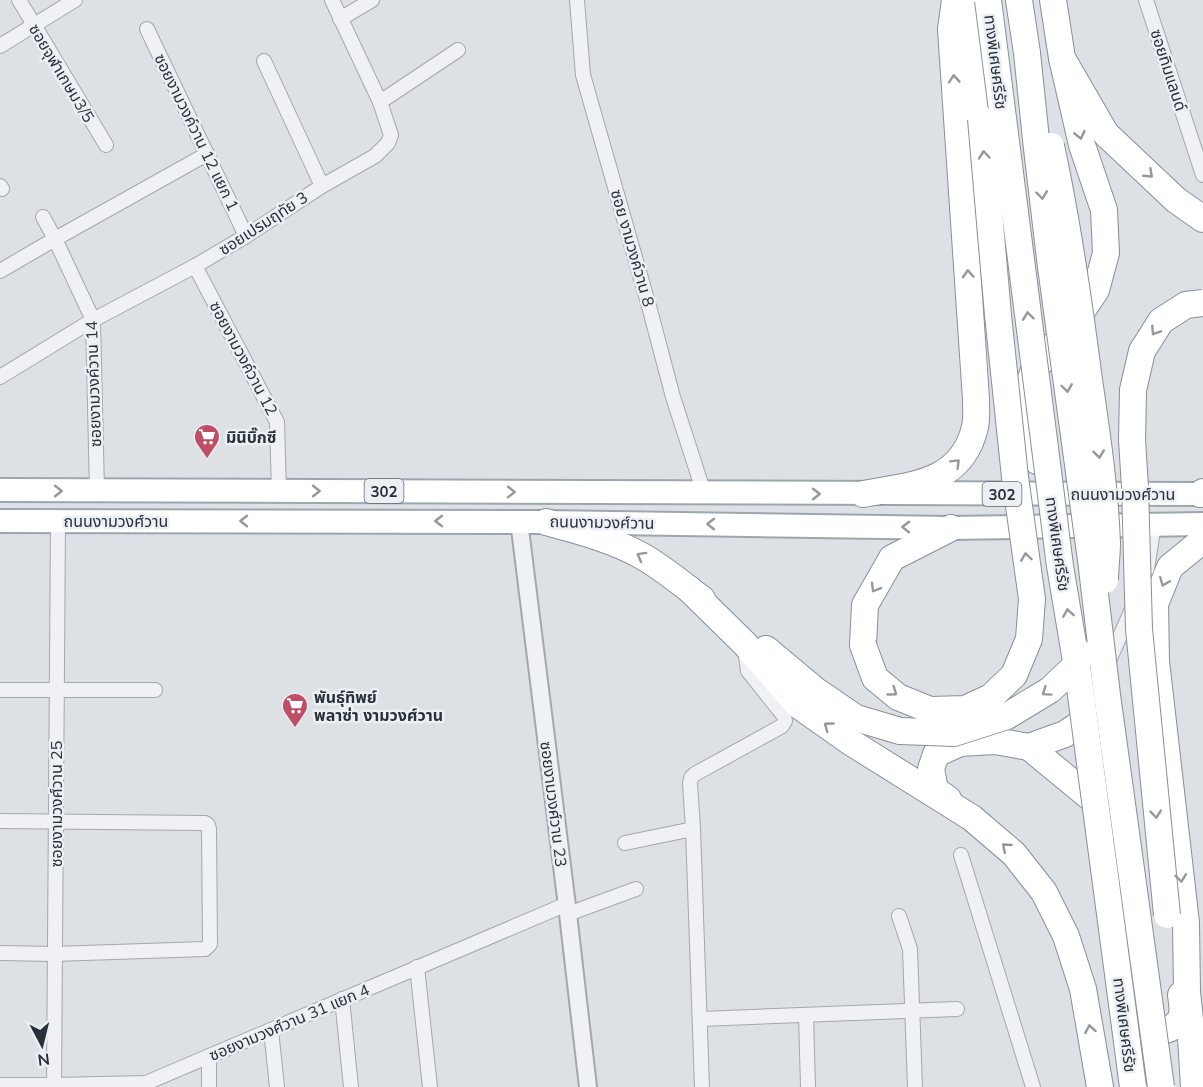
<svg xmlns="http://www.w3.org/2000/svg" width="1203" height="1087" viewBox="0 0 1203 1087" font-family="Mulish,'Noto Sans Thai',sans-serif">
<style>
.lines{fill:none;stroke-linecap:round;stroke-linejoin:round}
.minor-casing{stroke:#a3a8ae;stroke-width:16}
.tertiary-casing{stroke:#a3a8ae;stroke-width:20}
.primary-casing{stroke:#9da6af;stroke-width:26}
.motorway-casing{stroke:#868f9a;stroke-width:28}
.minor{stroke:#eff1f4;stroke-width:14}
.tertiary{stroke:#eff1f4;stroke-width:16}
.primary{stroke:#fff;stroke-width:22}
.motorway{stroke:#fff;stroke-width:26}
.motorway-bridge-casing{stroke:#868f9a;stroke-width:28;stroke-linecap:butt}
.motorway-bridge{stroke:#fff;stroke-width:26}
.oneway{stroke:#94989c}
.labels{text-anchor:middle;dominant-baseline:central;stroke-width:5;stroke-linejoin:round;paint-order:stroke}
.shield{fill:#eceff3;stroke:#636972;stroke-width:1.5}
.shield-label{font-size:15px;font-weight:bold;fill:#28303a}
.street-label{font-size:16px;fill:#28303a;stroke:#eceff3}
.poi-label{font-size:16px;font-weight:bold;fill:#28303a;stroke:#eceff3;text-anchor:start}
</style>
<rect width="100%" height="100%" fill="#dde0e5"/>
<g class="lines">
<defs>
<g id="minor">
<polyline points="19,0 106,145"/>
<polyline points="577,0 583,75 650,310 673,397 704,493"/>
<polyline points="1146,0 1203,175"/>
<polyline points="340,19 372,0"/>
<polyline points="147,29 246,236"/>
<polyline points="0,46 75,0"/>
<polyline points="264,61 322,186"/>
<polyline points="380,102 458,50"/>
<polyline points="0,186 2,189"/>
<polyline points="43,217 55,239 93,320 97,491"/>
<polyline points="195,266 277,422 279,491"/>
<polyline points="0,271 55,239 207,154"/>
<polyline points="0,377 93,320 195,266 246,236 322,186 375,156 388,143 391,135 380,102 332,0"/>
<polyline points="1147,569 1154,524"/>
<polyline points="1108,663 1133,607"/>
<polyline points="0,690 155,690"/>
<polyline points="0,821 205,823 208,825 209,829 210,944 205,949 54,954 0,953"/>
<polyline points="625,843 693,829"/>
<polyline points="961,855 1033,1087"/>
<polyline points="568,914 636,889"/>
<polyline points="899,916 910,949 915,1087"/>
<polyline points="417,967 430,1087"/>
<polyline points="342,999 351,1087"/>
<polyline points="806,1015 808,1087"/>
<polyline points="700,1019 957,1009"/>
<polyline points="271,1030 277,1087"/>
<polyline points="209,1056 209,1087"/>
<polyline points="0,1085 54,1085 146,1083 567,904"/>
<polyline points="54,1087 58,521"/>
<polyline points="702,1087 693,829 690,783 691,778 695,774 782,726 785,721 784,716 748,671 745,649"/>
</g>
<polyline id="tertiary" points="519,521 568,914 588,1087"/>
<g id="primary">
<polyline points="0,490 1203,494"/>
<polyline points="0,521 546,522 951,528 1203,524"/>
</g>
<g id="motorway">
<path d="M963,0C974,39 979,78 981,119"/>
<polyline points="1019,0 1027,53"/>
<polyline points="1053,0 1062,58 1106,134 1176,200 1203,219"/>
<polyline points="1037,461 1029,423 1026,392 1034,370 1082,311 1096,290 1106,253 1104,210 1082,145 1062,58"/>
<path d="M863,494C911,485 962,484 975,427C977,419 976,408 976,399L951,29L955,0"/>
<polyline points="1200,494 1203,492"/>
<path d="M546,522C579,531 611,539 642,556C663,568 682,584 702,599"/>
<polyline points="689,589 745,644 798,705 852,743 972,818 1014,854 1044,892 1066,936 1083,989 1100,1087"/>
<polyline points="863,645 865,605 892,558 951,528"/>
<polyline points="766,649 815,690 856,718 900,731"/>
<polyline points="1029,747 1114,817"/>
<polyline points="948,799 935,790 931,769 936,754 960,743 995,741 1029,747 1065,734 1101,710"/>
<path d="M1150,1032C1162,1032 1178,1029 1182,1015C1183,1009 1182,1001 1181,995"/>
<polyline points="1194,1087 1190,1020 1187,992 1186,923 1156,661 1155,604 1170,567 1203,540"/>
</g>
</defs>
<use href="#minor" class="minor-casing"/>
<use href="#tertiary" class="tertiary-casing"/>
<use href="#primary" class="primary-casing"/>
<use href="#motorway" class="motorway-casing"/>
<use href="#minor" class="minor"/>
<use href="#tertiary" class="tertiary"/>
<use href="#primary" class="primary"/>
<use href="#motorway" class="motorway"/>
<defs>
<g id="motorway-bridge">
<polyline points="988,0 1060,566 1078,673 1133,1087"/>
<polyline points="1027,53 1037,149 1051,267 1091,560 1107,695 1161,1087"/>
<path d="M1051,146C1068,224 1079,302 1089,380C1097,434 1105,489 1107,543C1107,555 1105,568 1105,580"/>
<polyline points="863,645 875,678 898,697 930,710 965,709 991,697 1014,675 1029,639 1032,599 1015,477 998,315 981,119"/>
<polyline points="900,731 954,733 1007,716 1050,690 1073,668 1082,654"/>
<polyline points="1167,915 1139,629 1135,487 1132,440 1133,390 1142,351 1161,321 1186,305 1203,303"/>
</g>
</defs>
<use href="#motorway-bridge" class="motorway-bridge-casing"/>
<use href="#motorway-bridge" class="motorway-bridge"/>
</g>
<defs><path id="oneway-chevron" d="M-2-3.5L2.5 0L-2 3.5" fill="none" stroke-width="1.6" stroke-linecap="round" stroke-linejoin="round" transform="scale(1.5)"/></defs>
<g class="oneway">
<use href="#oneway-chevron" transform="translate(954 79) rotate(-94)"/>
<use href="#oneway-chevron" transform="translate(1080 135) rotate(77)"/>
<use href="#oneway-chevron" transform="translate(984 155) rotate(-95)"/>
<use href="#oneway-chevron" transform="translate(1149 174) rotate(43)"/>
<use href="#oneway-chevron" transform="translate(1042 195) rotate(83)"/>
<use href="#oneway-chevron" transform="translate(968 274) rotate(-94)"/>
<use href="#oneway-chevron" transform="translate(1028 316) rotate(-97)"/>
<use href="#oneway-chevron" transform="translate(1155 331) rotate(123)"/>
<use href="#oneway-chevron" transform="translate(1067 388) rotate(82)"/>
<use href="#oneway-chevron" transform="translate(1099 454) rotate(83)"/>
<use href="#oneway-chevron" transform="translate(956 463) rotate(-45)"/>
<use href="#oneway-chevron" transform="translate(58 491)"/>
<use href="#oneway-chevron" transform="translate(316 491)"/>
<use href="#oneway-chevron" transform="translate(511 492) rotate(1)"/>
<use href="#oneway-chevron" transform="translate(816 494)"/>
<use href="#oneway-chevron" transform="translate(244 521) rotate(-180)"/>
<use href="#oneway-chevron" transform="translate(439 521) rotate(-180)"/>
<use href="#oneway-chevron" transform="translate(711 524) rotate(-179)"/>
<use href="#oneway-chevron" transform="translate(906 527) rotate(-179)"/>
<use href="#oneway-chevron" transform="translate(641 556) rotate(-151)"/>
<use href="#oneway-chevron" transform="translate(1026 557) rotate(-98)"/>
<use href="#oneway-chevron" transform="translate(1164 582) rotate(112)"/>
<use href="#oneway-chevron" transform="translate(875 588) rotate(120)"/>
<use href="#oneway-chevron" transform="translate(1068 613) rotate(-99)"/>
<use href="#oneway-chevron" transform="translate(893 692) rotate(36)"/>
<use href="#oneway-chevron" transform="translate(1046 692) rotate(145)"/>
<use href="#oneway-chevron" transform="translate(828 726) rotate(-144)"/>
<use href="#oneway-chevron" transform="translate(1156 814) rotate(84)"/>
<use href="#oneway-chevron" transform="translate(1006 847) rotate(-139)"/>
<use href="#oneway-chevron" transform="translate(1181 878) rotate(83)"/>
<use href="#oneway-chevron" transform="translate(1090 1029) rotate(-100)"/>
</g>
<defs>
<symbol id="supermarket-pin" viewBox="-11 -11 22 30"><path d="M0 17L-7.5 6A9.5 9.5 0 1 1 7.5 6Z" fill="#be4e65" stroke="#eceff3"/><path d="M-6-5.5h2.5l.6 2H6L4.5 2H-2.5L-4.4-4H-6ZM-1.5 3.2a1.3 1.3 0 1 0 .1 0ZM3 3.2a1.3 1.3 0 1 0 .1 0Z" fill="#fff"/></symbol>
</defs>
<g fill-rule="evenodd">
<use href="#supermarket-pin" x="192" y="422" width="30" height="40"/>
<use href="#supermarket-pin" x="280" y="691" width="30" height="40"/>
</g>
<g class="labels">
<g class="shield">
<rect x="364.5" y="479" width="39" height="24" rx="4.5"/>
<rect x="982.5" y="482" width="39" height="24" rx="4.5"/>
</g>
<g class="shield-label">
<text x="384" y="491">302</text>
<text x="1002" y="494">302</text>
</g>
<g class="street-label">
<text transform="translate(996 62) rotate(83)">ทางพิเศษศรีรัช</text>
<text transform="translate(1169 70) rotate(72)">ซอยทิมแลนด์</text>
<text transform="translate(62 73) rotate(59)">ซอยจุฬาเกษม3/5</text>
<text transform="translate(197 132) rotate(64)">ซอยงามวงค์วาน 12 แยก 1</text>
<text transform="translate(263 223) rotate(-33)">ซอยเปรมฤทัย 3</text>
<text transform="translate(633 248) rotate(74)">ซอย งามวงค์วาน 8</text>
<text transform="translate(244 358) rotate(62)">ซอยงามวงค์วาน 12</text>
<text transform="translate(93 384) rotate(-92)">ซอยงามวงค์วาน 14</text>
<text x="1123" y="494">ถนนงามวงศ์วาน</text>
<text x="116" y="521">ถนนงามวงศ์วาน</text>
<text transform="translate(602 522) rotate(1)">ถนนงามวงศ์วาน</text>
<text transform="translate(1058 544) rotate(82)">ทางพิเศษศรีรัช</text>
<text transform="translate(56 804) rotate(-90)">ซอยงามวงศ์วาน 25</text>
<text transform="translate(554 804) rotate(83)">ซอยงามวงศ์วาน 23</text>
<text transform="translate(289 1022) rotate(-23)">ซอยงามวงศ์วาน 31 แยก 4</text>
<text transform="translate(1125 1025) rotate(83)">ทางพิเศษศรีรัช</text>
</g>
<g class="poi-label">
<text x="226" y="437">มินิบิ๊กซี</text>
<text x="314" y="697">พันธุ์ทิพย์<tspan x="314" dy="18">พลาซ่า งามวงศ์วาน</tspan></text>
</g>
</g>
<g transform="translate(42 1045) rotate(173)" stroke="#eceff3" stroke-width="4.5" paint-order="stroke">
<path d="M0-4.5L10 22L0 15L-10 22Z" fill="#28303a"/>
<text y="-9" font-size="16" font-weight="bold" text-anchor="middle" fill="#28303a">N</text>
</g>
</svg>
